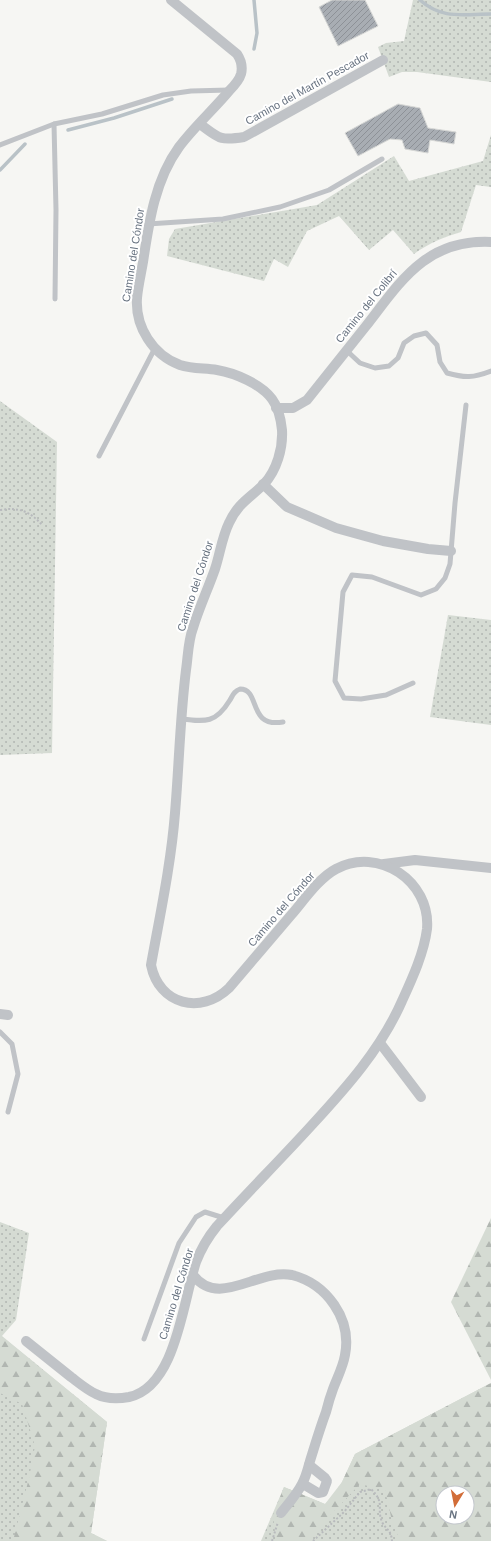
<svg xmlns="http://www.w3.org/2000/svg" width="491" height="1541" viewBox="0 0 491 1541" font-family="Arial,sans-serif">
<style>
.grass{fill:url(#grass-dots);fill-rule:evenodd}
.forest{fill:url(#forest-firs);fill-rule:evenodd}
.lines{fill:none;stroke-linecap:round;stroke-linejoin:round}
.stream{stroke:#b9c2c7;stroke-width:3.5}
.building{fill:url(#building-hatch);stroke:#d7d8d6}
.path{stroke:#b8babd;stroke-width:2;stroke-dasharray:2 2;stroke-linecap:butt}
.lane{stroke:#c0c3c7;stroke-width:5}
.street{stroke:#c0c3c7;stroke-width:10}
.labels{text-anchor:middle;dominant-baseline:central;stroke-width:4;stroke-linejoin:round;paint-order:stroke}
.street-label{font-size:11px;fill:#687381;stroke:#fff}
</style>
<defs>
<pattern id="grass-dots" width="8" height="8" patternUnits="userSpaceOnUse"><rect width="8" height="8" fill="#d5dbd3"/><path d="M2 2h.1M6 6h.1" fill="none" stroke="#b1b6b1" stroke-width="1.8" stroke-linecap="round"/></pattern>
<pattern id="forest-firs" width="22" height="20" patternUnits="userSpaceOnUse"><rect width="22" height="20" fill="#d5dbd3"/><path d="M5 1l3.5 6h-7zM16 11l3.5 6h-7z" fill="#b1b6b1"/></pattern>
<pattern id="building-hatch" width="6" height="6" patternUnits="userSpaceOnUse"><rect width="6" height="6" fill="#a8adb3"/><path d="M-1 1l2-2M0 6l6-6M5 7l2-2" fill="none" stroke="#8d9197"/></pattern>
</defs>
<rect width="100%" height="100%" fill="#f6f6f3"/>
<g class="grass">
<polygon points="413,0 491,0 491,82 417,72 402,72 389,77 378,47 386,43 404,41"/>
<path d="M491,135V187L476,185L461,232C444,237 429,243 414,254L393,230L369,250L339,216L307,231L288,267L274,259L264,281L167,256L169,239L175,229L317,205L394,156L409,181L483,161Z"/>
<polygon points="0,401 57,442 52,753 0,755"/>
<polygon points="448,615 491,620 491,725 430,717"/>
<polygon points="0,1222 29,1233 16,1320 2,1336 107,1422 91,1533 107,1541 0,1541"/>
<path d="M491,1383V1541H261L284,1487L325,1504L333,1498L342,1482L355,1454ZM443,1493H467V1517H443Z"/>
</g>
<g class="forest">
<polygon points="491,1218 491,1380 451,1302"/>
<polygon points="0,1335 107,1422 91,1533 107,1541 13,1541 29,1478 35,1446 22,1404 0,1393"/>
<path d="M491,1383V1541H400L392,1521L385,1490L360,1484L306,1541H276L273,1515L284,1487L325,1504L342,1482L355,1454ZM443,1493H467V1517H443Z"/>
</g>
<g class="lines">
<g class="stream">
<path d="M420,0C442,20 464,14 491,14"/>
<polyline points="254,49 257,33 254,0"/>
<polyline points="68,130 114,118 172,99"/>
<polyline points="0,170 25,144"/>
</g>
</g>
<g class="building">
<polygon points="332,0 365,0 378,26 338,46 319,7"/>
<polygon points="398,104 420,108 428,128 456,132 454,144 430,140 428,153 405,149 402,140 390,139 358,156 345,133"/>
</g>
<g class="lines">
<g class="path">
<path d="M0,510C18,507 30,511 42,525"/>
<polyline points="272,1541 278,1522"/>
<path d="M313,1541L344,1512L360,1492L371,1489C386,1504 376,1507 382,1522C386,1530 391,1529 392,1541"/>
</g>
<g class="lane">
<polyline points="54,124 56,210 55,299"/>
<polyline points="0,145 54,124 102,114 163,95 191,91 229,90"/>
<polyline points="148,224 223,219 280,207 329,190 382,159"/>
<path d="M346,350L360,363L375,368L389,366L398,358L404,343L414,336L426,333L437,345L440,362L447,373C465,378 473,378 491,371"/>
<polyline points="99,456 155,348"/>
<polyline points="413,683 386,695 361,699 344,698 335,681 343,592 352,575 372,577 421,595 436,589 445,578 450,564 455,503 466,405"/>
<path d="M182,719C206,722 216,723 230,700C233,695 234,691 240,689C261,689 247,728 283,722"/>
<polyline points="0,1032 12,1044 18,1074 8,1112"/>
<polyline points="144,1339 179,1243 196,1217 205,1212 224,1218"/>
</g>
<g class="street">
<path d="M200,124C219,138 219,141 244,137L383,60"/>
<path d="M276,408H293L307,400C327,375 346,351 366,326C401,281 426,239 491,242"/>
<polyline points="263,484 287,507 336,528 383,541 428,549 451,551"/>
<polyline points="384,864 415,860 491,868"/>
<polyline points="0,1014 8,1015"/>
<polyline points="380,1043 421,1097"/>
<path d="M193,1275C219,1309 258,1268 292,1275C327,1284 352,1319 345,1355C343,1367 337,1378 333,1389C330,1397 328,1404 326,1412C320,1428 315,1445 310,1461C308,1468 306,1477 302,1484C297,1494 288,1504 281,1513"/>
<path d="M26,1341C41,1353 56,1365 71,1377C79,1383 87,1390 96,1394C106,1399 118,1399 129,1397C176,1387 183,1301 196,1262C201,1249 208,1237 217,1226C248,1192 280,1160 311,1126C346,1088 381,1049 402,1001C412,979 424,953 427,929C431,881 378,846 336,869C319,878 304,900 292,914C271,939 250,963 229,988C201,1015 159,1005 151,965C160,915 171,864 175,813C179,766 180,718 186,670C188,657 188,641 193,628C199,608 208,589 215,569C220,554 222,537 229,523C238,503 250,498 264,484C277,470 283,448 282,430C281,420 278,407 272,399C261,384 235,373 217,370C205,368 192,369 180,365C153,355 135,327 137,298C138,286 141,274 143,262C149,222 155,180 179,147C194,127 213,110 229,91C234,86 239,81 241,74C243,66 241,60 237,54L171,0"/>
<polyline points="303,1484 318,1493 323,1492 327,1481 325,1478 309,1465"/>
</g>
</g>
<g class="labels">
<g class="street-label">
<text transform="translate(307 88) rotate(-29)">Camino del Martín Pescador</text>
<text transform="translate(133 255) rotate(-81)">Camino del Cóndor</text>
<text transform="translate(366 306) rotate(-51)">Camino del Colibrí</text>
<text transform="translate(195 586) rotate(-72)">Camino del Cóndor</text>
<text transform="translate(281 909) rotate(-49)">Camino del Cóndor</text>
<text transform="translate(176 1294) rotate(-73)">Camino del Cóndor</text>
</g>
</g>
<g transform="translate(455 1505) rotate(190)"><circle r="19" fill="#ffffff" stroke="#c3c7cd"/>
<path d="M0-3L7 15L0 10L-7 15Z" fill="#d26d38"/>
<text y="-6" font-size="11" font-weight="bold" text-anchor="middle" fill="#687381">N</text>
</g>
</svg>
